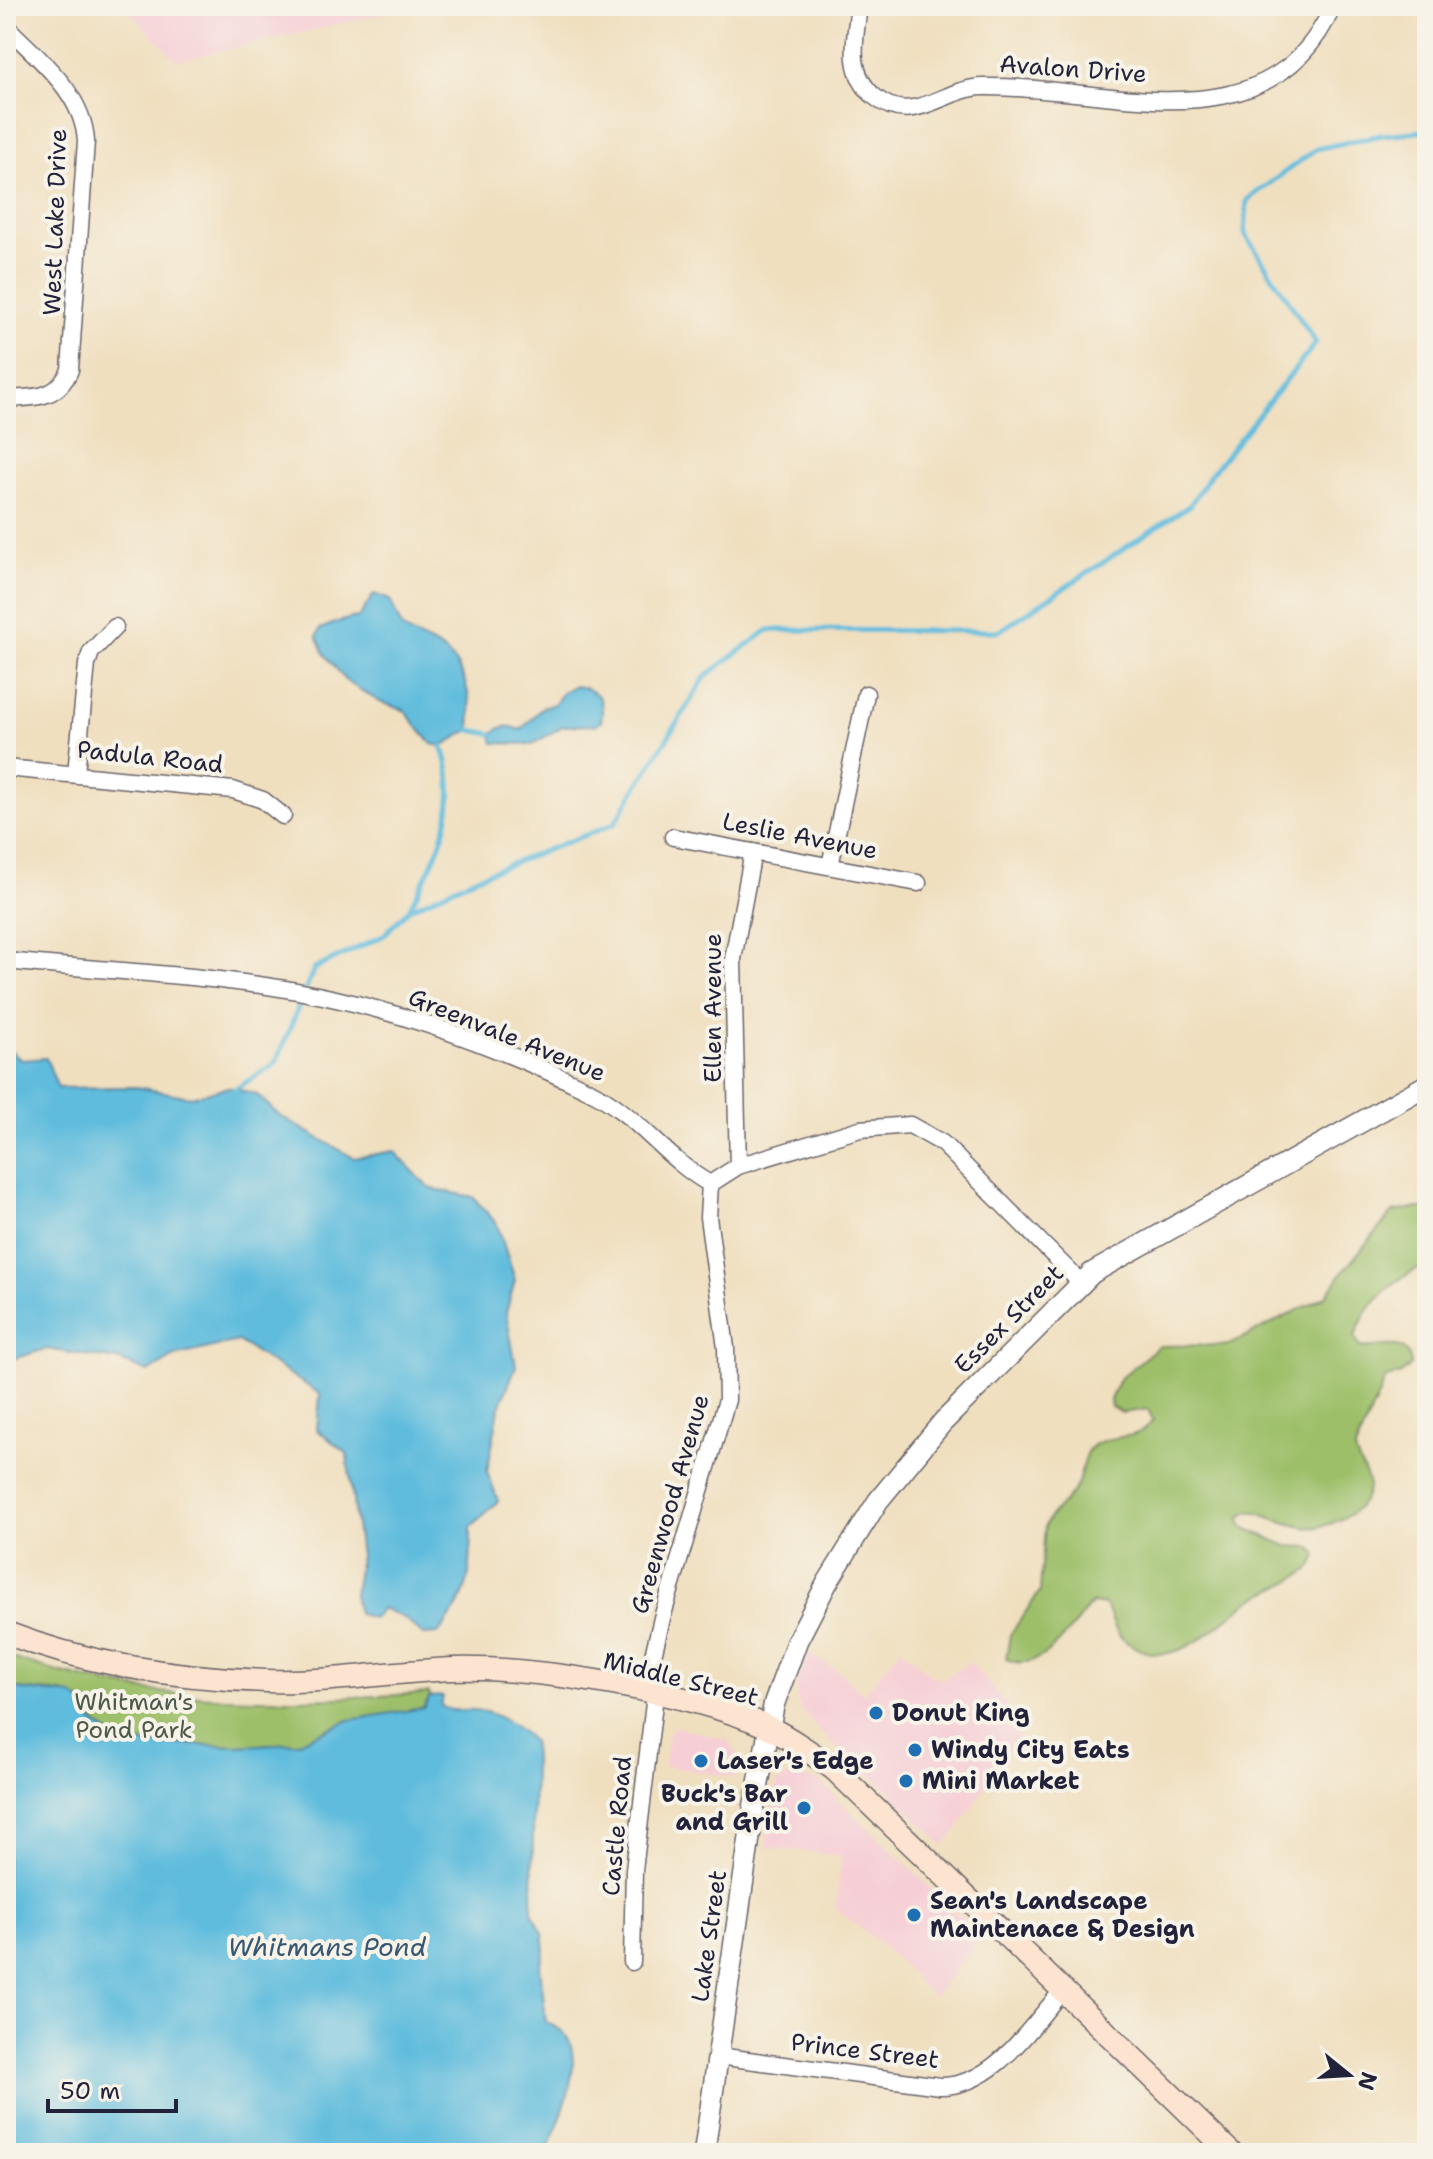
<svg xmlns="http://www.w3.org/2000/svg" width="1433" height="2159" viewBox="0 0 1433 2159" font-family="'Shantell Sans',sans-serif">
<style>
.built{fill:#f6cfd6}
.green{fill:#9dbf69;stroke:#607052;stroke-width:2}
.water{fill:#5fbcdd;stroke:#406f8c;stroke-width:2}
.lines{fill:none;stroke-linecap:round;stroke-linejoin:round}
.stream{stroke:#5fbcdd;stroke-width:5}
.minor-casing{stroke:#6a6469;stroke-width:19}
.tertiary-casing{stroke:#6a6469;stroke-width:23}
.secondary-casing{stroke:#6a6469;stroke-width:25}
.minor{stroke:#fff;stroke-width:16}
.tertiary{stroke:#fff;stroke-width:20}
.secondary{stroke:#fde4d0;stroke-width:22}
.poi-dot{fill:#1f6fb2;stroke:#f7f3e8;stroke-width:3}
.labels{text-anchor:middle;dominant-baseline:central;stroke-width:8;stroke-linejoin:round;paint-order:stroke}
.street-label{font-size:24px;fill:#22223b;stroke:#f7f3e8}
.park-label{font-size:24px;fill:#4d594b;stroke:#f7f3e8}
.poi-label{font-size:24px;font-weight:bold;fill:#22223b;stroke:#f7f3e8;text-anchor:start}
.water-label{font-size:26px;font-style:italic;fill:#375874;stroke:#f7f3e8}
</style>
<rect width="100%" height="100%" fill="#f7f3e8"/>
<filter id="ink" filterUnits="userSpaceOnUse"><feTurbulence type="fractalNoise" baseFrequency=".0125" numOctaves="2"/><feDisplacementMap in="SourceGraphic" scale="16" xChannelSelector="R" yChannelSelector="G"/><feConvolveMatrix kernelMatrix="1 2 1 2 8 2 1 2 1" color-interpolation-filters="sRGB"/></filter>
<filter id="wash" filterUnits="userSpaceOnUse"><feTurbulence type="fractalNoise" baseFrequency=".006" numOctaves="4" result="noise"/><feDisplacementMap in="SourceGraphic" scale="32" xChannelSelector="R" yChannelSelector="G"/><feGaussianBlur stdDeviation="1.8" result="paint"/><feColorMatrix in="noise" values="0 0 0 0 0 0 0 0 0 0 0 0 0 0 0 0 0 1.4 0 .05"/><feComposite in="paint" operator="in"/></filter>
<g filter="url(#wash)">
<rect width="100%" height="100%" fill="#f0dfbf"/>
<g class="built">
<polygon points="124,6 417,6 177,61"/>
<polygon points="901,1648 929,1674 943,1679 970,1662 1025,1726 955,1833 943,1845 887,1789 827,1739 803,1713 797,1700 797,1682 808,1653 841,1673 864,1694"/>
<polygon points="677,1727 728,1740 738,1755 737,1778 664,1766 668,1733"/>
<polygon points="793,1774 820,1782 981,1936 934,1997 880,1943 835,1908 842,1856 766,1847 774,1790 778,1782"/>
</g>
<g class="green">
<path d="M1418,1208L1427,1209V1265C1394,1278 1366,1302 1355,1337L1360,1347C1379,1351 1408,1333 1411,1365L1401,1374L1386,1378L1355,1448C1355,1462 1370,1474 1368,1488C1366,1512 1326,1531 1304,1527C1286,1524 1268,1516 1250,1511L1239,1518L1243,1527L1287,1546L1311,1547L1317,1555L1312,1567C1293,1584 1268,1589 1247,1603C1212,1628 1169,1680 1122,1638C1112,1629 1113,1615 1105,1605L1092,1603C1072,1625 1043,1676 1006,1659L1010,1635L1040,1591L1045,1526C1052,1509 1068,1502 1076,1487C1084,1472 1080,1451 1097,1443C1119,1433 1137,1442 1153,1420L1148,1409L1122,1413L1111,1407L1110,1400L1119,1379L1159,1346L1229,1345L1326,1296L1344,1270L1393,1212Z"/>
<path d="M6,1656C153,1707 277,1703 429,1693L430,1697L423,1708L296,1743L237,1746L130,1743L111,1735L92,1720L82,1702L63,1693L6,1688Z"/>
</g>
<g class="water">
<path d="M374,594L390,600L402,628C413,636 424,639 436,646C465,661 473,700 470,730L442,746L432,744L404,710L380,702L346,681L324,653L317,636L320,629C333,624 345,618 359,617Z"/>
<path d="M574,686C596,688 606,698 601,721L595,725L563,726L533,744L494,743L492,734C502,725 509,725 521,730L543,707L555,704L563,692Z"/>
<path d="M6,1046L21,1060L46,1058L58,1088L136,1087L191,1097L228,1087L256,1094L280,1116L354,1158L394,1151L429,1188L473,1197L497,1224L515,1280L506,1313L516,1366L499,1409L487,1472L498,1501L471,1527C471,1578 470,1594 438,1634L423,1635L404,1618L382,1608L373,1618L358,1614L354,1594L360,1556L347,1453L317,1430L320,1394L238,1341L175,1356L148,1372L118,1360L46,1349L6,1361Z"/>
<path d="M6,1688L72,1695L82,1702L92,1721L111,1735L131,1743L237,1746L296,1743L349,1720L423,1708L430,1697L443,1696L441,1706C453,1713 460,1709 473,1710C495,1711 517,1726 532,1741L534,1757L532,1912L543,1933L545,1950L540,1966L546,2022C551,2025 559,2028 563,2032C588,2058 559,2122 548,2149L544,2153H6Z"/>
</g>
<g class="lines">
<g class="stream">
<polyline points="470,730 492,734"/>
<path d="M410,907C437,855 465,807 442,746"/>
<polyline points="234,1093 234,1090 276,1063 314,969 383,936 409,909 477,877 614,824 706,676 768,630 999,631 1190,505 1210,475 1316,343 1245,234 1247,200 1316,149 1382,135 1427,131"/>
</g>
</g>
</g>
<g filter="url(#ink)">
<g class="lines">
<defs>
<g id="minor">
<path d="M859,6C855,39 846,73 875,97C913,128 943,88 983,87C1103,84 1269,152 1333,6"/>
<path d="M6,26C38,59 83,92 86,141L70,370C57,400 35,397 6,399"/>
<polyline points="6,768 233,790 263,800 283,816"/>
<polyline points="76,773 87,664 91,652 115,627"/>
<polyline points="673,837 918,883"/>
<polyline points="830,866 866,694"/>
<path d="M6,961C102,971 202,974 297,991C397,1009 499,1047 590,1091C637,1114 666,1160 710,1184L738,1166L860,1129L910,1125L942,1143L1081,1283"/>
<polyline points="738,1166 733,959 753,852"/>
<polyline points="644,1693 662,1618 727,1400 726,1348 708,1217 710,1184"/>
<polyline points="632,1962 634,1870 655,1695"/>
<path d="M718,2056L940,2086C995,2086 1030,2027 1063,1990"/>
</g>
<polyline id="tertiary" points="704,2153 754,1806 774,1704 797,1641 827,1583 878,1501 942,1423 1092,1273 1427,1085"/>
<path id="secondary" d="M6,1633C89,1665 179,1678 267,1681C329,1683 392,1671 454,1669C537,1667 692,1692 768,1727C792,1739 813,1754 834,1769L1231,2153"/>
</defs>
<use href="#minor" class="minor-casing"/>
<use href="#tertiary" class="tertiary-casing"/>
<use href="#secondary" class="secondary-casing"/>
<use href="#minor" class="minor"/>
<use href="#tertiary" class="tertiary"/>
<use href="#secondary" class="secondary"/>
</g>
</g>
<g class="poi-dot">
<circle cx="876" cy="1713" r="8"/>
<circle cx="915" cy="1750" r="8"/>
<circle cx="701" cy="1761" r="8"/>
<circle cx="906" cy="1781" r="8"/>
<circle cx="804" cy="1808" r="8"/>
<circle cx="914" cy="1915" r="8"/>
</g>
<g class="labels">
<g class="street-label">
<text transform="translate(1073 69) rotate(4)">Avalon Drive</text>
<text transform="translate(55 222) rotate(-88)">West Lake Drive</text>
<text transform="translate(150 757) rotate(6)">Padula Road</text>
<text transform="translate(800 836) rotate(11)">Leslie Avenue</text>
<text transform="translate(713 1008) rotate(-90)">Ellen Avenue</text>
<text transform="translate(507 1035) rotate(22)">Greenvale Avenue</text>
<text transform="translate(1009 1319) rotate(-45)">Essex Street</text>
<text transform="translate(670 1504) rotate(-74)">Greenwood Avenue</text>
<text transform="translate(681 1679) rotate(14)">Middle Street</text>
<text transform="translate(617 1826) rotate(-85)">Castle Road</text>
<text transform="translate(709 1936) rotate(-82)">Lake Street</text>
<text transform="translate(865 2051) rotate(7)">Prince Street</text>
</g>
<g class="park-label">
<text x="134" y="1702">Whitman's<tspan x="134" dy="28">Pond Park</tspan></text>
</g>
<g class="poi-label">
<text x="892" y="1713">Donut King</text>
<text x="931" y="1750">Windy City Eats</text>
<text x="717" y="1761">Laser's Edge</text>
<text x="922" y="1781">Mini Market</text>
<text x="788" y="1794" text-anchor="end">Buck's Bar<tspan x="788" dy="28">and Grill</tspan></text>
<text x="930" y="1901">Sean's Landscape<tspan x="930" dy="28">Maintenace &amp; Design</tspan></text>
</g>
<g class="water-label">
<text x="327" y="1946">Whitmans Pond</text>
</g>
</g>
<rect width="1433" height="2159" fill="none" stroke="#f7f3e8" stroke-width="32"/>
<g transform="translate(1349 2075) rotate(108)" stroke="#f7f3e8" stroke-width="6" paint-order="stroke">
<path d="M0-6L14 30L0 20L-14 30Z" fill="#22223b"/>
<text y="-12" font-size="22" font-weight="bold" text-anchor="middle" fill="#22223b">N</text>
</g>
<path d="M48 2099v12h128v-12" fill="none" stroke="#22223b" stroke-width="4"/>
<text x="60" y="2099" font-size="24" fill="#22223b" stroke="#f7f3e8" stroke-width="6" paint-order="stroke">50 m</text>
</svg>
